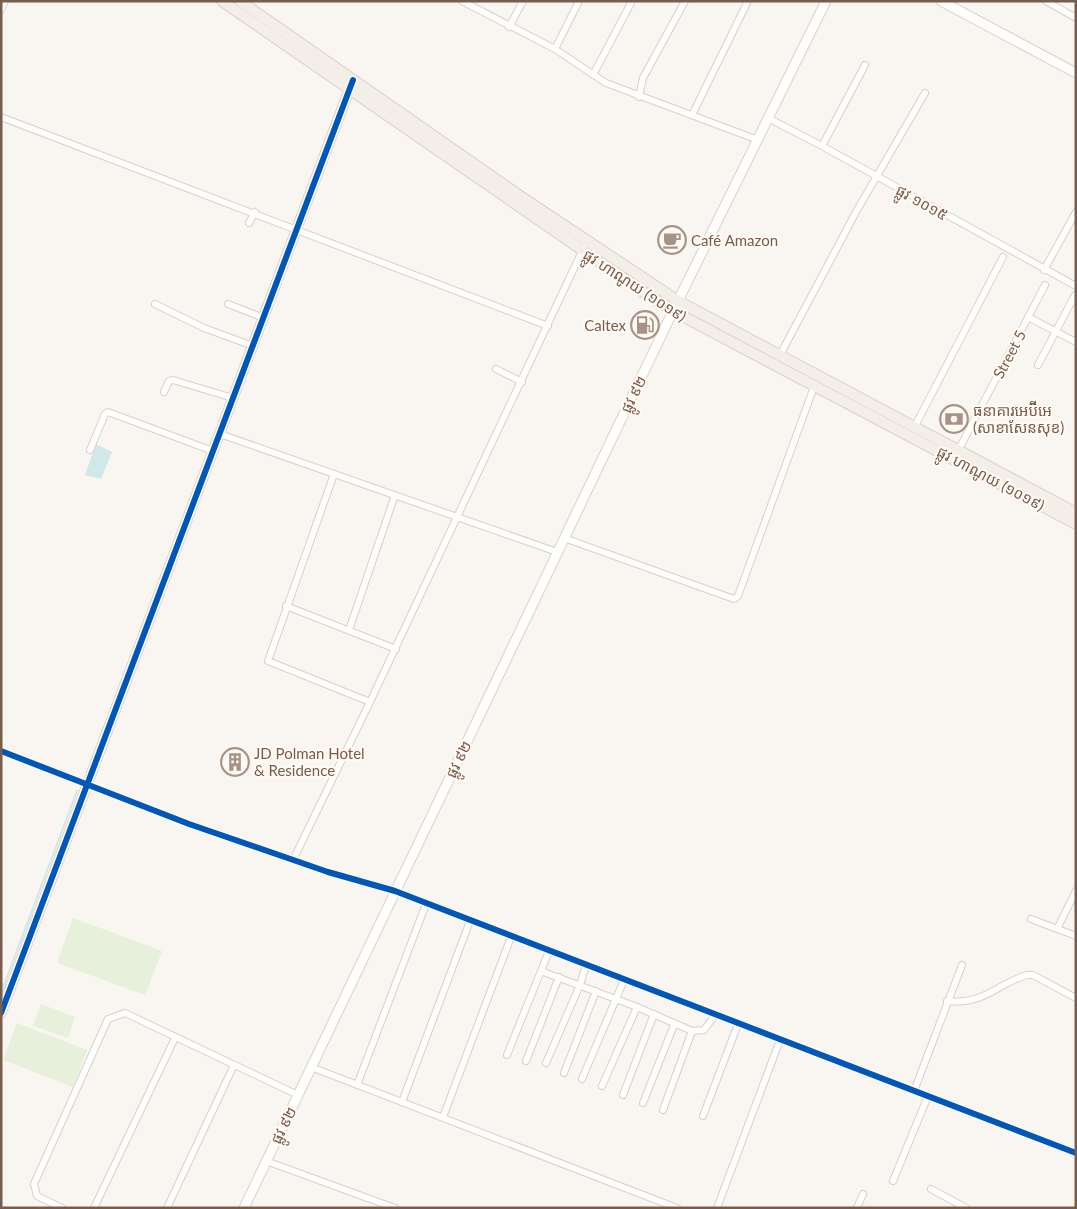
<svg xmlns="http://www.w3.org/2000/svg" width="1077" height="1209" viewBox="0 0 1077 1209" font-family="Lato,'Noto Sans Khmer',sans-serif">
<style>
.green{fill:#e7f0db}
.water{fill:#d0e8ea}
.lines{fill:none;stroke-linecap:round;stroke-linejoin:round}
.stream{stroke:#d0e8ea;stroke-width:2}
.street-casing{stroke:#d7d1cb;stroke-width:8}
.secondary-casing{stroke:#d9d2cb;stroke-width:11}
.primary-casing{stroke:#dad1cc;stroke-width:12}
.street{stroke:#fefefd;stroke-width:6}
.secondary{stroke:#fefefd;stroke-width:9}
.primary{stroke:#f3eee8;stroke-width:10}
.cycleway-casing{stroke:#fffaf3;stroke-width:9}
.cycleway{stroke:#0057b8;stroke-width:6}
.labels{text-anchor:middle;dominant-baseline:central;stroke-width:4.5;stroke-linejoin:round;paint-order:stroke}
.street-label{font-size:15px;fill:#7a5c4d;stroke:#fffaf3}
.poi-label{font-size:15px;fill:#7a5c4d;stroke:#fffaf3;text-anchor:start}
</style>
<rect width="100%" height="100%" fill="#f9f5f0"/>
<g class="green">
<polygon points="73,918 162,951 145,995 57,963"/>
<polygon points="41,1004 75,1017 68,1038 33,1026"/>
<polygon points="17,1023 87,1050 73,1087 3,1060"/>
</g>
<polygon class="water" points="96,444 112,452 101,479 85,475"/>
<g class="lines">
<polyline class="stream" points="1,993 77,791"/>
<defs>
<g id="street">
<polyline points="462,1 555,49 606,83 758,140"/>
<polyline points="1046,1 1076,18"/>
<polyline points="1,10 5,1"/>
<polyline points="509,27 523,1"/>
<polyline points="555,49 579,1"/>
<polyline points="593,75 632,1"/>
<polyline points="639,97 643,78 685,1"/>
<polyline points="692,115 748,1"/>
<polyline points="1,117 548,326"/>
<polyline points="768,118 822,146 1076,286"/>
<polyline points="822,146 865,65"/>
<polyline points="249,223 255,212"/>
<polyline points="1044,270 1076,212"/>
<polyline points="155,304 204,328 253,346"/>
<polyline points="228,304 264,318"/>
<polyline points="1028,317 1076,342"/>
<polyline points="780,355 856,212 925,93"/>
<polyline points="1038,365 1075,295"/>
<polyline points="496,369 522,382"/>
<polyline points="164,392 169,381 173,380 233,398"/>
<polyline points="915,426 1003,257"/>
<polyline points="220,434 557,552"/>
<polyline points="959,449 1045,285"/>
<polyline points="90,450 105,414 108,412 213,451"/>
<polyline points="334,474 268,661 370,702"/>
<polyline points="564,538 734,599 738,596 815,384"/>
<polyline points="286,606 396,649"/>
<polyline points="349,630 395,495"/>
<polyline points="1,751 189,824 328,872 395,891 1076,1153"/>
<polyline points="293,860 370,702 584,247"/>
<polyline points="1031,919 1076,936"/>
<polyline points="1057,929 1076,891"/>
<polyline points="541,971 549,951"/>
<path d="M947,1001C985,1005 996,984 1027,975H1033L1076,998"/>
<polyline points="507,1055 541,971 637,1007 692,1031 704,1030 715,1015"/>
<polyline points="526,1061 559,977"/>
<polyline points="546,1063 580,985 586,965"/>
<polyline points="311,1067 677,1208"/>
<polyline points="564,1073 596,991"/>
<polyline points="582,1079 624,980"/>
<polyline points="357,1085 426,904"/>
<polyline points="602,1086 637,1007"/>
<polyline points="914,1091 962,965"/>
<polyline points="623,1095 654,1014"/>
<polyline points="402,1102 470,921"/>
<polyline points="643,1103 674,1025"/>
<polyline points="663,1110 692,1031"/>
<polyline points="703,1116 738,1024"/>
<polyline points="443,1117 511,937"/>
<polyline points="266,1161 395,1208"/>
<polyline points="893,1181 928,1096"/>
<polyline points="931,1189 966,1208"/>
<polyline points="62,1208 37,1196 34,1184 108,1019 125,1013 298,1095"/>
<polyline points="94,1208 175,1038"/>
<polyline points="167,1208 234,1065"/>
<polyline points="717,1208 780,1040"/>
<polyline points="857,1208 863,1194"/>
</g>
<g id="secondary">
<polyline points="941,1 1076,73"/>
<polyline points="1,1013 351,85"/>
<polyline points="244,1208 673,311 826,1"/>
</g>
<g id="primary">
<polyline points="222,1 649,296 686,318 1076,524"/>
<polyline points="240,1 520,196 678,301 1076,513"/>
</g>
</defs>
<use href="#street" class="street-casing"/>
<use href="#secondary" class="secondary-casing"/>
<use href="#primary" class="primary-casing"/>
<use href="#street" class="street"/>
<use href="#secondary" class="secondary"/>
<use href="#primary" class="primary"/>
<defs>
<g id="cycleway">
<polyline points="1,751 189,824 328,872 395,891 1076,1153"/>
<polyline points="1,1013 353,80"/>
</g>
</defs>
<use href="#cycleway" class="cycleway-casing"/>
<use href="#cycleway" class="cycleway"/>
</g>
<defs>
<symbol id="cafe-ring" viewBox="-11 -11 22 22"><circle r="9.5" fill="#fffaf3" stroke="#a69286" stroke-width="1.5"/><path d="M-5.5-4.5H6V0H3Q3 3.5 0 3.5H-2.5Q-5.5 3.5-5.5 0ZM3-3.2v2h1.7v-2ZM-6 4.5H4V6H-6Z" fill="#a69286"/></symbol>
<symbol id="fuel-ring" viewBox="-11 -11 22 22"><circle r="9.5" fill="#fffaf3" stroke="#a69286" stroke-width="1.5"/><path d="M-5.5-6h7V0h2V4h1.3V-2.5L3-4.5l.8-.8L6-3V5H2.5V1h-1V6h-7ZM-4.2-4.7v3.2H.2V-4.7Z" fill="#a69286"/></symbol>
<symbol id="bank-ring" viewBox="-11 -11 22 22"><circle r="9.5" fill="#fffaf3" stroke="#a69286" stroke-width="1.5"/><path d="M-6-4H6V4H-6ZM0-2.3a2.3 2.3 0 1 0 0 4.6a2.3 2.3 0 1 0 0-4.6Z" fill="#a69286"/></symbol>
<symbol id="building-ring" viewBox="-11 -11 22 22"><circle r="9.5" fill="#fffaf3" stroke="#a69286" stroke-width="1.5"/><path d="M-4-6H4V6H1V3H-1V6H-4ZM-2.5-4.3h1.7v1.8h-1.7ZM.8-4.3h1.7v1.8H.8ZM-2.5-1h1.7V.8h-1.7ZM.8-1h1.7V.8H.8Z" fill="#a69286"/></symbol>
</defs>
<g fill-rule="evenodd">
<use href="#cafe-ring" x="656" y="224" width="32" height="32"/>
<use href="#fuel-ring" x="629" y="309" width="32" height="32"/>
<use href="#bank-ring" x="938" y="403" width="32" height="32"/>
<use href="#building-ring" x="219" y="746" width="32" height="32"/>
</g>
<g class="labels">
<g class="street-label">
<text transform="translate(922 202) rotate(29)">ផ្លូវ ១០១៥</text>
<text transform="translate(635 285) rotate(33)">ផ្លូវ ហាណូយ (១០១៩)</text>
<text transform="translate(1009 354) rotate(-62)">Street 5</text>
<text transform="translate(633 394) rotate(-64)">ផ្លូវ ៩២</text>
<text transform="translate(991 478) rotate(28)">ផ្លូវ ហាណូយ (១០១៩)</text>
<text transform="translate(458 759) rotate(-64)">ផ្លូវ ៩២</text>
<text transform="translate(283 1125) rotate(-64)">ផ្លូវ ៩២</text>
</g>
<g class="poi-label">
<text x="691" y="240">Café Amazon</text>
<text x="626" y="325" text-anchor="end">Caltex</text>
<text x="973" y="410">ធនាគារអេប៊ីអេ<tspan x="973" dy="17">(សាខាសែនសុខ)</tspan></text>
<text x="254" y="753">JD Polman Hotel<tspan x="254" dy="17">&amp; Residence</tspan></text>
</g>
</g>
<rect width="1077" height="1209" fill="none" stroke="#7a5c4d" stroke-width="5"/>
</svg>
